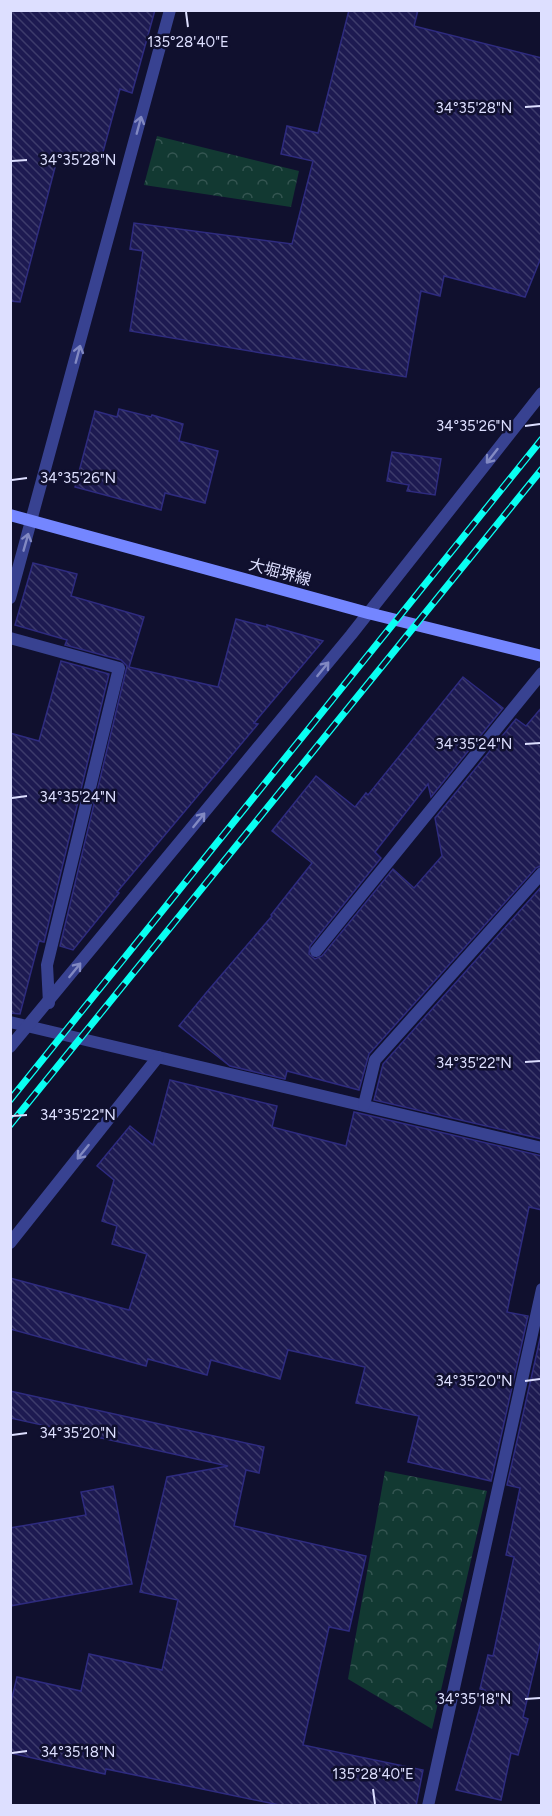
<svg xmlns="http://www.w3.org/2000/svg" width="552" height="1816" viewBox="0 0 552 1816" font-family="Figtree,'Noto Sans JP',sans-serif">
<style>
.park{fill:url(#park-crowns)}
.building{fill:url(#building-back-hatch);stroke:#2e2b7f;stroke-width:1.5}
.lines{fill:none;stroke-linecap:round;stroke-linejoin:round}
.street{stroke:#384291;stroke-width:12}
.secondary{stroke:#7486ff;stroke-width:12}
.rail-casing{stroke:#09fff2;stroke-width:7}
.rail{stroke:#10102e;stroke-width:4.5;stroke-dasharray:14;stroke-linecap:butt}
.oneway{stroke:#8289c2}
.ticks{fill:none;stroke:#dddfff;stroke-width:2}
.labels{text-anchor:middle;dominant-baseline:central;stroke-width:5;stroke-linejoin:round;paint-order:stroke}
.street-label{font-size:16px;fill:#dddfff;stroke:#10102e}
.ticks-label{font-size:15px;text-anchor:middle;fill:#dddfff;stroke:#10102e;stroke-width:5;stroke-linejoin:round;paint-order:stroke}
</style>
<defs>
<pattern id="park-crowns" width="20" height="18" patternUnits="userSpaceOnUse" patternTransform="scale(1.5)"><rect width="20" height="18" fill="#123932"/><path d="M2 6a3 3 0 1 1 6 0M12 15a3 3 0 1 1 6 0" fill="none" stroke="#345551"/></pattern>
<pattern id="building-back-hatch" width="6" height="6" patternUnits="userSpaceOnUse" patternTransform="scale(1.5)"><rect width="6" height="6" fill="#1d1a51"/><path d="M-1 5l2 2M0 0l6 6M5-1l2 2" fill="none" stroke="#3d3b6b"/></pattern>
</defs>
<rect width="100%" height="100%" fill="#10102e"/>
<g class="park">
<polygon points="157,136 299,171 291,207 144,185"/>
<polygon points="385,1471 487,1491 432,1729 348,1679"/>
</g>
<g class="building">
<polygon points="10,10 155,10 132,93 120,89 100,163 59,152 20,302 10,301"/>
<polygon points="349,10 418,10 414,26 542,58 542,255 525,297 444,276 440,296 421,291 406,377 130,331 143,251 130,249 134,223 292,244 313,161 281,154 287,126 318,133"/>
<polygon points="119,409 151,417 152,415 183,424 179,441 218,451 205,503 165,493 161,510 75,487 95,411 117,417"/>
<polygon points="392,452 441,459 435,495 407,491 409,485 387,481"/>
<polygon points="33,563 77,574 71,596 144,617 129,667 218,687 236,619 267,627 267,625 323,641 254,723 258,724 117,892 119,893 73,950 60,946 127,666 121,660 65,645 67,640 15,625"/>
<polygon points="61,661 109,674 44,942 39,941 20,1014 10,1013 10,733 39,741"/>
<polygon points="463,677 503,708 431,797 428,784 375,852 381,858 310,946 309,954 315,959 322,956 393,869 414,888 442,856 435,818 516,719 526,726 542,707 542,865 536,868 369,1054 359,1090 287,1071 285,1079 230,1066 179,1026 206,993 272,916 271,915 312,863 272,831 316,776 355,807 366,793 368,795"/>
<polygon points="542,886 542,1139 374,1100 383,1064"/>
<polygon points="170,1080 277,1106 272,1127 346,1146 354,1112 542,1156 542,1210 529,1207 507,1312 528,1316 491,1481 408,1462 419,1416 356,1403 365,1367 288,1350 280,1379 211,1360 207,1375 148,1359 146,1366 10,1329 10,1278 129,1310 147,1254 112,1244 117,1226 102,1221 114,1180 97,1166 130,1126 153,1145"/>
<polygon points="542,1330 542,1636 523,1717 528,1719 518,1755 511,1753 501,1800 456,1790 485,1690 480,1689 488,1655 493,1656 514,1557 506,1555 520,1488 507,1485"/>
<polygon points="10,1391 264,1447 259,1473 246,1470 234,1526 366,1556 349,1631 329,1627 303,1745 423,1770 416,1806 284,1806 106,1769 105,1774 10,1753 10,1706 17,1677 81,1691 89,1654 162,1670 178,1600 140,1592 167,1477 228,1466 10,1418"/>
<polygon points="113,1486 132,1584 10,1606 10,1528 86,1515 81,1492"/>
</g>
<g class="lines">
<g class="street">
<polyline points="10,598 170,10"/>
<polyline points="10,638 119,668 47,965 49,1003"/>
<polyline points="316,951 542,673"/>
<polyline points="10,1022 542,1148"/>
<polyline points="10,1047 351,635 542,393"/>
<polyline points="364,1105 375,1060 542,873"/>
<polyline points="10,1243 158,1057"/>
<polyline points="428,1806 542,1289"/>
</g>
<polyline class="secondary" points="10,515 368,613 542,656"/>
<defs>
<g id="rail">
<polyline points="10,1100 542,439"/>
<polyline points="10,1125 542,469"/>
</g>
</defs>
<use href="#rail" class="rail-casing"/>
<use href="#rail" class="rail"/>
</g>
<defs><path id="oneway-shaft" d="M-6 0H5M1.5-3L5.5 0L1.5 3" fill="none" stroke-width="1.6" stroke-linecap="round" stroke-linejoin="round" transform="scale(1.5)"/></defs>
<g class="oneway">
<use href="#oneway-shaft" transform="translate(139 125) rotate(-75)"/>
<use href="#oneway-shaft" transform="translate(78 354) rotate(-75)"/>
<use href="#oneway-shaft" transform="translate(492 456) rotate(128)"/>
<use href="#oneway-shaft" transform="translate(26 542) rotate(-74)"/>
<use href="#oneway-shaft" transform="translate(323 669) rotate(-51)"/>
<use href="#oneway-shaft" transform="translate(199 820) rotate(-51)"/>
<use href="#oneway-shaft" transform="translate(75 970) rotate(-51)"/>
<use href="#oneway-shaft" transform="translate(83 1152) rotate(129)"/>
</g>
<path class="ticks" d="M186,12L188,27M525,107L540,106M12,161L27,160M525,426L540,424M12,480L27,478M525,744L540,743M12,798L27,796M525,1062L540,1061M12,1116L27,1115M525,1381L540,1379M12,1435L27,1433M525,1699L540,1698M12,1753L27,1751M373,1789L375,1804"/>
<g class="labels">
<g class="street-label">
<text transform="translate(280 572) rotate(15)">大堀堺線</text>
</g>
</g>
<g class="ticks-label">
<text x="188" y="47">135°28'40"E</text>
<text x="474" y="113">34°35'28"N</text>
<text x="78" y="165">34°35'28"N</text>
<text x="474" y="431">34°35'26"N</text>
<text x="78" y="483">34°35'26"N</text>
<text x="474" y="749">34°35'24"N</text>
<text x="78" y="802">34°35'24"N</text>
<text x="474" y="1068">34°35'22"N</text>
<text x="78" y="1120">34°35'22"N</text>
<text x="474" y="1386">34°35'20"N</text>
<text x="78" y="1438">34°35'20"N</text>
<text x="474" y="1704">34°35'18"N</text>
<text x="78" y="1757">34°35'18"N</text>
<text x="373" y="1779">135°28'40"E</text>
</g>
<rect width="552" height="1816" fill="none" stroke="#dddfff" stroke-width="24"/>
</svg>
